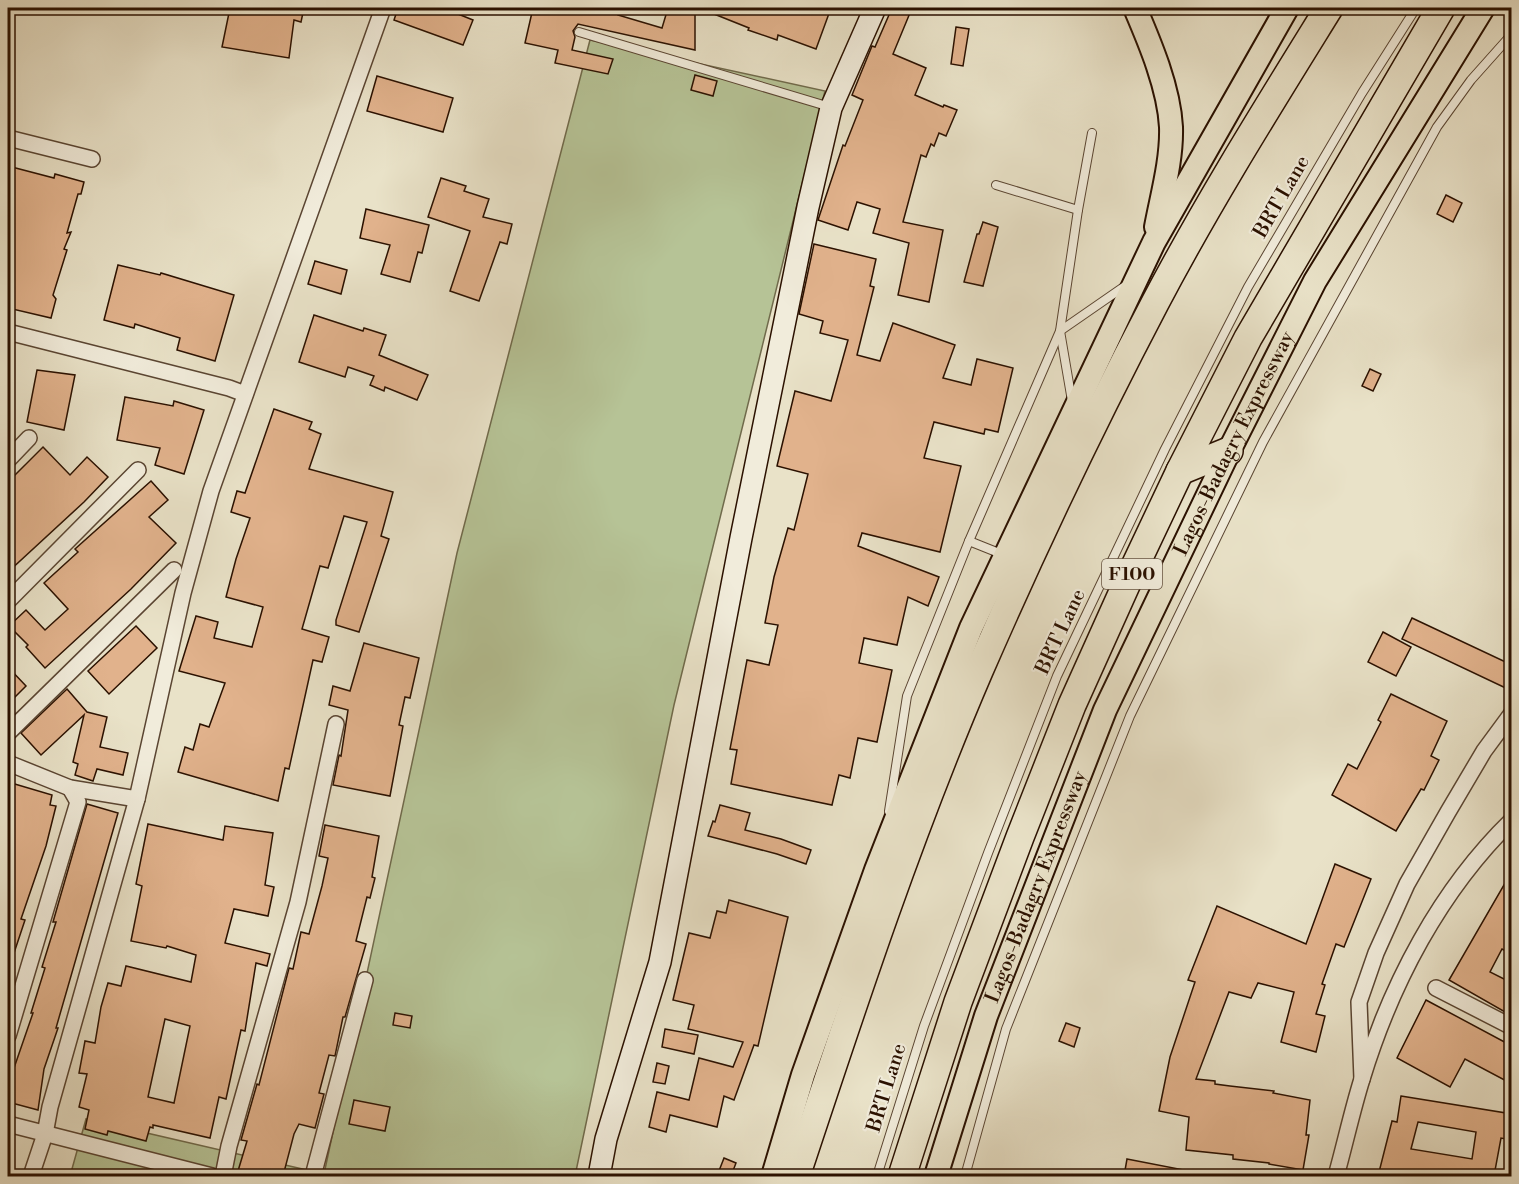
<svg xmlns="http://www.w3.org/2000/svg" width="1519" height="1184" viewBox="0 0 1519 1184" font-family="'Libre Bodoni',serif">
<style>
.green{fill:#b6c396;stroke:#706a4b;stroke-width:1.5}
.building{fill:#e1b28c;stroke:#2b1100;stroke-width:1.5;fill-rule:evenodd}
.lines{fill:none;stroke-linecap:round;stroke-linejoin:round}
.service-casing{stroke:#5a4532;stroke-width:10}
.minor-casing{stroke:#5a4532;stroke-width:18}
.secondary-casing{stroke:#2b1100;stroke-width:24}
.primary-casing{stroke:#2b1100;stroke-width:26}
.motorway-casing{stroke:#2b1100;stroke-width:30}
.service{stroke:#f1ecdb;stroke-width:8}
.minor{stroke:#f1ecdb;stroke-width:15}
.secondary{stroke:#f1ecdb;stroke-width:21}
.primary{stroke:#e9e2c8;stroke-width:22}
.motorway{stroke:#e9e2c8;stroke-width:27}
.labels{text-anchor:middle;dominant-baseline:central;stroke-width:4.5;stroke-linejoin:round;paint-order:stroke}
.shield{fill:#f1ecdb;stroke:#665342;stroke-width:1.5}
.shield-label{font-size:18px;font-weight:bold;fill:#2b1100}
.street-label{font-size:20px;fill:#2b1100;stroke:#f1ecdb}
</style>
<rect width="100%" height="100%" fill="#e9e2c8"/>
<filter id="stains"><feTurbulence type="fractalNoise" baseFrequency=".00333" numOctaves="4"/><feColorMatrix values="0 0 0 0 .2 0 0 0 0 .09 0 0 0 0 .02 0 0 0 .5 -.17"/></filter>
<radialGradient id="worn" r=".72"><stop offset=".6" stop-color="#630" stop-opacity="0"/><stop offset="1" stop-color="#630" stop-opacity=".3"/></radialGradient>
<polygon class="green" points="590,40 825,91 674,705 575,1176 70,1176 86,1119 324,1174 457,553"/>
<g class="building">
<polygon points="230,8 304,8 301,22 294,20 289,58 222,47"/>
<polygon points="398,8 443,8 473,20 463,45 394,20"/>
<polygon points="533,8 620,8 618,15 662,28 668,8 695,8 695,50 578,24 573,31 575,37 572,50 613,59 608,74 555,63 558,50 525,43"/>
<polygon points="699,8 831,8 816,49 778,35 777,40 748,30 749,28"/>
<polygon points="892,8 912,8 893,54 926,68 915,95 943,107 944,105 957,110 946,136 939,133 934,146 931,144 926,157 921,155 903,222 943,230 929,302 898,295 909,243 873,233 880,209 857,202 848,230 818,220 843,145 845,146 863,100 852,95 872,46 875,47"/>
<polygon points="956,27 969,29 963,66 951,64"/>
<polygon points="695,75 717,81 713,96 691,90"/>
<polygon points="377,76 453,98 443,132 367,111"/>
<polygon points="8,166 54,178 55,174 84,182 81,194 78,194 67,233 71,232 64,249 67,250 53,295 56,299 51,318 8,308"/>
<polygon points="441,178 466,186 464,191 489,199 483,217 512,224 507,244 500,242 479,301 450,291 470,231 428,217"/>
<polygon points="1446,195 1462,203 1453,222 1437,214"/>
<polygon points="366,209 429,225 422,253 418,252 410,282 381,274 390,245 360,238"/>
<polygon points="983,222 998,227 983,286 964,282 977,234 979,234"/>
<polygon points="814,244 876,259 870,286 874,287 857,355 880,361 893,323 955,345 943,378 971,385 977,359 1013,368 998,432 985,429 984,434 934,422 924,458 961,466 940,552 862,533 858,546 939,577 928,606 908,597 897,645 864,638 859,663 892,670 877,742 858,738 850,778 839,775 832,805 731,784 737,750 730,749 747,660 769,665 778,625 765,623 774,577 788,528 794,530 808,474 777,466 795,391 831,401 848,340 820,333 823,321 799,314"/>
<polygon points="315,261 347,270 341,294 308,284"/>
<polygon points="118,265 160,275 161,273 234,295 215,361 177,350 180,338 135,324 134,328 104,320"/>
<polygon points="314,315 363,331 364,328 386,335 379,355 428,375 417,400 385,387 384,391 370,385 374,376 348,367 345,377 299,362"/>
<polygon points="1370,369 1381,374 1373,391 1362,386"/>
<polygon points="37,370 75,375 64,430 27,422"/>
<polygon points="125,397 173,406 174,401 204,410 184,474 155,465 160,448 117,440"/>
<polygon points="274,409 312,422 309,429 321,434 309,469 393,492 381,536 389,539 359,632 336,625 336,620 367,522 344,516 328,568 320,566 302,629 329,637 322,662 313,660 289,769 285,768 278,801 178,772 185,747 193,750 200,724 209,727 225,683 179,671 196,616 218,622 214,638 252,647 263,607 226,597 236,559 250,518 231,512 237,491 245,493"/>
<polygon points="43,447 70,475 87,457 108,477 84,502 8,572 8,482"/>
<polygon points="151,481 168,500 149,517 176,543 131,589 45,668 26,647 28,645 9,626 26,610 45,630 68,609 44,583 78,552 75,549"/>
<polygon points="1412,618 1512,665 1512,691 1402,639"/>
<polygon points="136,626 157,648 109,694 88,671"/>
<polygon points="1383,632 1411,647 1396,676 1368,662"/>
<polygon points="364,643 419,658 410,698 405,697 399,725 403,726 390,796 333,785 339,755 341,756 348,710 329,705 333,686 350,691"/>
<polygon points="8,667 26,686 8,704"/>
<polygon points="67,689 87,712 107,717 100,747 128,753 123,775 97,769 93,781 75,775 78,764 73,762 84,715 41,755 21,733"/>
<polygon points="1391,694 1447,721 1431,756 1439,760 1424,790 1421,789 1396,831 1332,795 1348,764 1357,769 1381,722 1378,720"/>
<polygon points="8,782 52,795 50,805 56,806 46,846 21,919 25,920 10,965 8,965"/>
<polygon points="87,804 118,813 56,1028 58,1028 44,1069 38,1110 8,1102 14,1068 33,1013 31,1013 45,968 42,967 56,922 53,922"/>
<polygon points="720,805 750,813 745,830 781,839 811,850 806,864 777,854 708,836 713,821 715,822"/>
<path d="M148,824L223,840L225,826L273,833L265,885L274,887L268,916L234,909L225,943L270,954L267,966L256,963L245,1031L241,1030L226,1099L219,1097L210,1138L153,1125V1128L150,1127L146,1141L108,1131L107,1135L85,1129L89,1110L79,1107L87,1074L79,1073L85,1041L95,1043L101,1007L108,983L121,986L126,966L191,982L196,955L167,946L166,948L131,941L142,886L136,884ZM165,1019L190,1026L174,1103L148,1097Z"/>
<polygon points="325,825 379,836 372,877 375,878 370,898 367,897 356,941 366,944 345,1017 343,1017 335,1056 329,1055 319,1093 324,1094 315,1128 299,1124 294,1134 283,1176 269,1176 238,1171 247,1141 241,1140 257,1084 259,1085 289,968 293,969 301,932 309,934 322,886 328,858 319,856"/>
<polygon points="1335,864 1371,879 1344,947 1336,944 1322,984 1325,985 1316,1014 1325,1016 1316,1052 1281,1042 1294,992 1258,983 1251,998 1229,992 1196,1079 1215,1081 1215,1084 1230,1086 1274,1091 1273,1093 1310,1100 1306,1135 1309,1135 1303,1170 1269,1164 1269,1163 1233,1159 1233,1155 1186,1150 1189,1117 1159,1111 1170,1057 1195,982 1188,980 1217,906 1306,944"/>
<polygon points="1512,871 1512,954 1502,949 1490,972 1512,983 1512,1016 1449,980"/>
<polygon points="729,900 788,917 758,1046 754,1045 734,1100 724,1096 717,1127 670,1115 666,1132 649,1127 657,1092 689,1100 699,1058 733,1067 743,1042 688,1029 694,1005 673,1000 689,933 710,938 717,911 726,913"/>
<polygon points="1426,1000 1512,1046 1512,1084 1465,1059 1450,1087 1397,1058"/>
<polygon points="395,1013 412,1016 410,1028 393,1025"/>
<polygon points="1066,1023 1080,1028 1074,1047 1059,1041"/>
<polygon points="665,1029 698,1035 694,1054 662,1047"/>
<polygon points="657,1063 669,1066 665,1084 653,1082"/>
<path d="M1401,1096L1512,1114V1140L1501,1138L1494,1176H1425L1404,1173L1403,1176H1378L1392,1121L1397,1122ZM1418,1122L1476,1132L1472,1159L1411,1149Z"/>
<polygon points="354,1100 390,1107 385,1131 349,1124"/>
<polygon points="724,1158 736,1163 731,1176 717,1176"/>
<polygon points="1127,1159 1184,1170 1183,1176 1124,1176"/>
</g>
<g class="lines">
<defs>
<g id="service">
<polyline points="579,32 830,107"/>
<polyline points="996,185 1078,210"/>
<polyline points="1072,401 1060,331 1078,210 1092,133"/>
<polyline points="969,541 1004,555"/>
<polyline points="889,811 907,696 969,541 1060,331 1125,286"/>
<polyline points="877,1176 924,1026 988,853 1057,676 1165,449 1248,287 1362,93 1416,8"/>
<polyline points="965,1176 1006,1029 1130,716 1263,442 1437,127 1471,80 1512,34"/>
</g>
<g id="minor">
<polyline points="8,138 92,159"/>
<polyline points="8,332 229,388 245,394"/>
<polyline points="8,460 29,438"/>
<polyline points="8,601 138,470"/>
<polyline points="8,733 174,570"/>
<polyline points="8,763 70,788 137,799"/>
<polyline points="1436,988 1512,1027"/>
<polyline points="8,1036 78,802 70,788"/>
<polyline points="1362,1079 1359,1002 1376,953 1407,884 1448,812 1484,751 1512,713"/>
<polyline points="8,1124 212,1176"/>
<polyline points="31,1176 45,1134 50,1107 137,799 183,593 211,491 383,8"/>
<polyline points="223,1176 229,1146 298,902 336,724"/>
<polyline points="313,1176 365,980"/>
<path d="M1336,1176C1345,1144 1352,1111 1362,1079C1391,984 1440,890 1512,820"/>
</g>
<polyline id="secondary" points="599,1176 606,1139 660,962 741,538 808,207 831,108 875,8"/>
<g id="primary">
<path d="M1135,8C1150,43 1169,88 1171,127C1172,160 1162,195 1156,227"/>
<polyline points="773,1176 803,1075 876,870 971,628 1154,242 1287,8"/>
<path id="s1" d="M936,1176L986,1016L1105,710L1229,451L1315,281L1483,8"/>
</g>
<g id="motorway">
<polyline points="1180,471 1229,451"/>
<path d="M796,1176C852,1007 908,836 979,671C1033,547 1092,423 1155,303C1208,202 1269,105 1329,8"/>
<polyline points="902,1176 958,1002 1020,837 1072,705 1126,585 1180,471 1248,338 1441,8"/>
</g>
</defs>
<use href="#service" class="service-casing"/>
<use href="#minor" class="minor-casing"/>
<use href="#secondary" class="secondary-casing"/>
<use href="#primary" class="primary-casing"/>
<use href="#motorway" class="motorway-casing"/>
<use href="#service" class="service"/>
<use href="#minor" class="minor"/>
<use href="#secondary" class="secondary"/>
<use href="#primary" class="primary"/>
<use href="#motorway" class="motorway"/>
</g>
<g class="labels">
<rect class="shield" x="1102" y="559" width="60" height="30" rx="4.5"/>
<g class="shield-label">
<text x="1132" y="574">F100</text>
</g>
<g class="street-label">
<text transform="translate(1282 197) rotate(-60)">BRT Lane</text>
<text stroke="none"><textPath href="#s1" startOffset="792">Lagos-Badagry Expressway</textPath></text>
<text transform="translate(1061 632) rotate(-65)">BRT Lane</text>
<text stroke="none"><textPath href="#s1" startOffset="306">Lagos-Badagry Expressway</textPath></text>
<text transform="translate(887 1088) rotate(-73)">BRT Lane</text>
</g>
</g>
<rect width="1519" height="1184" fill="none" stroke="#e9e2c8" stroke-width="30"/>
<rect x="9" y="9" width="1501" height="1166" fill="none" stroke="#2b1100" stroke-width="3"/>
<rect x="15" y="15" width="1489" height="1154" fill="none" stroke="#2b1100" stroke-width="1.5"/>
<rect width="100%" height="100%" filter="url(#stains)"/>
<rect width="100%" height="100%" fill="url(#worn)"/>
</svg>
